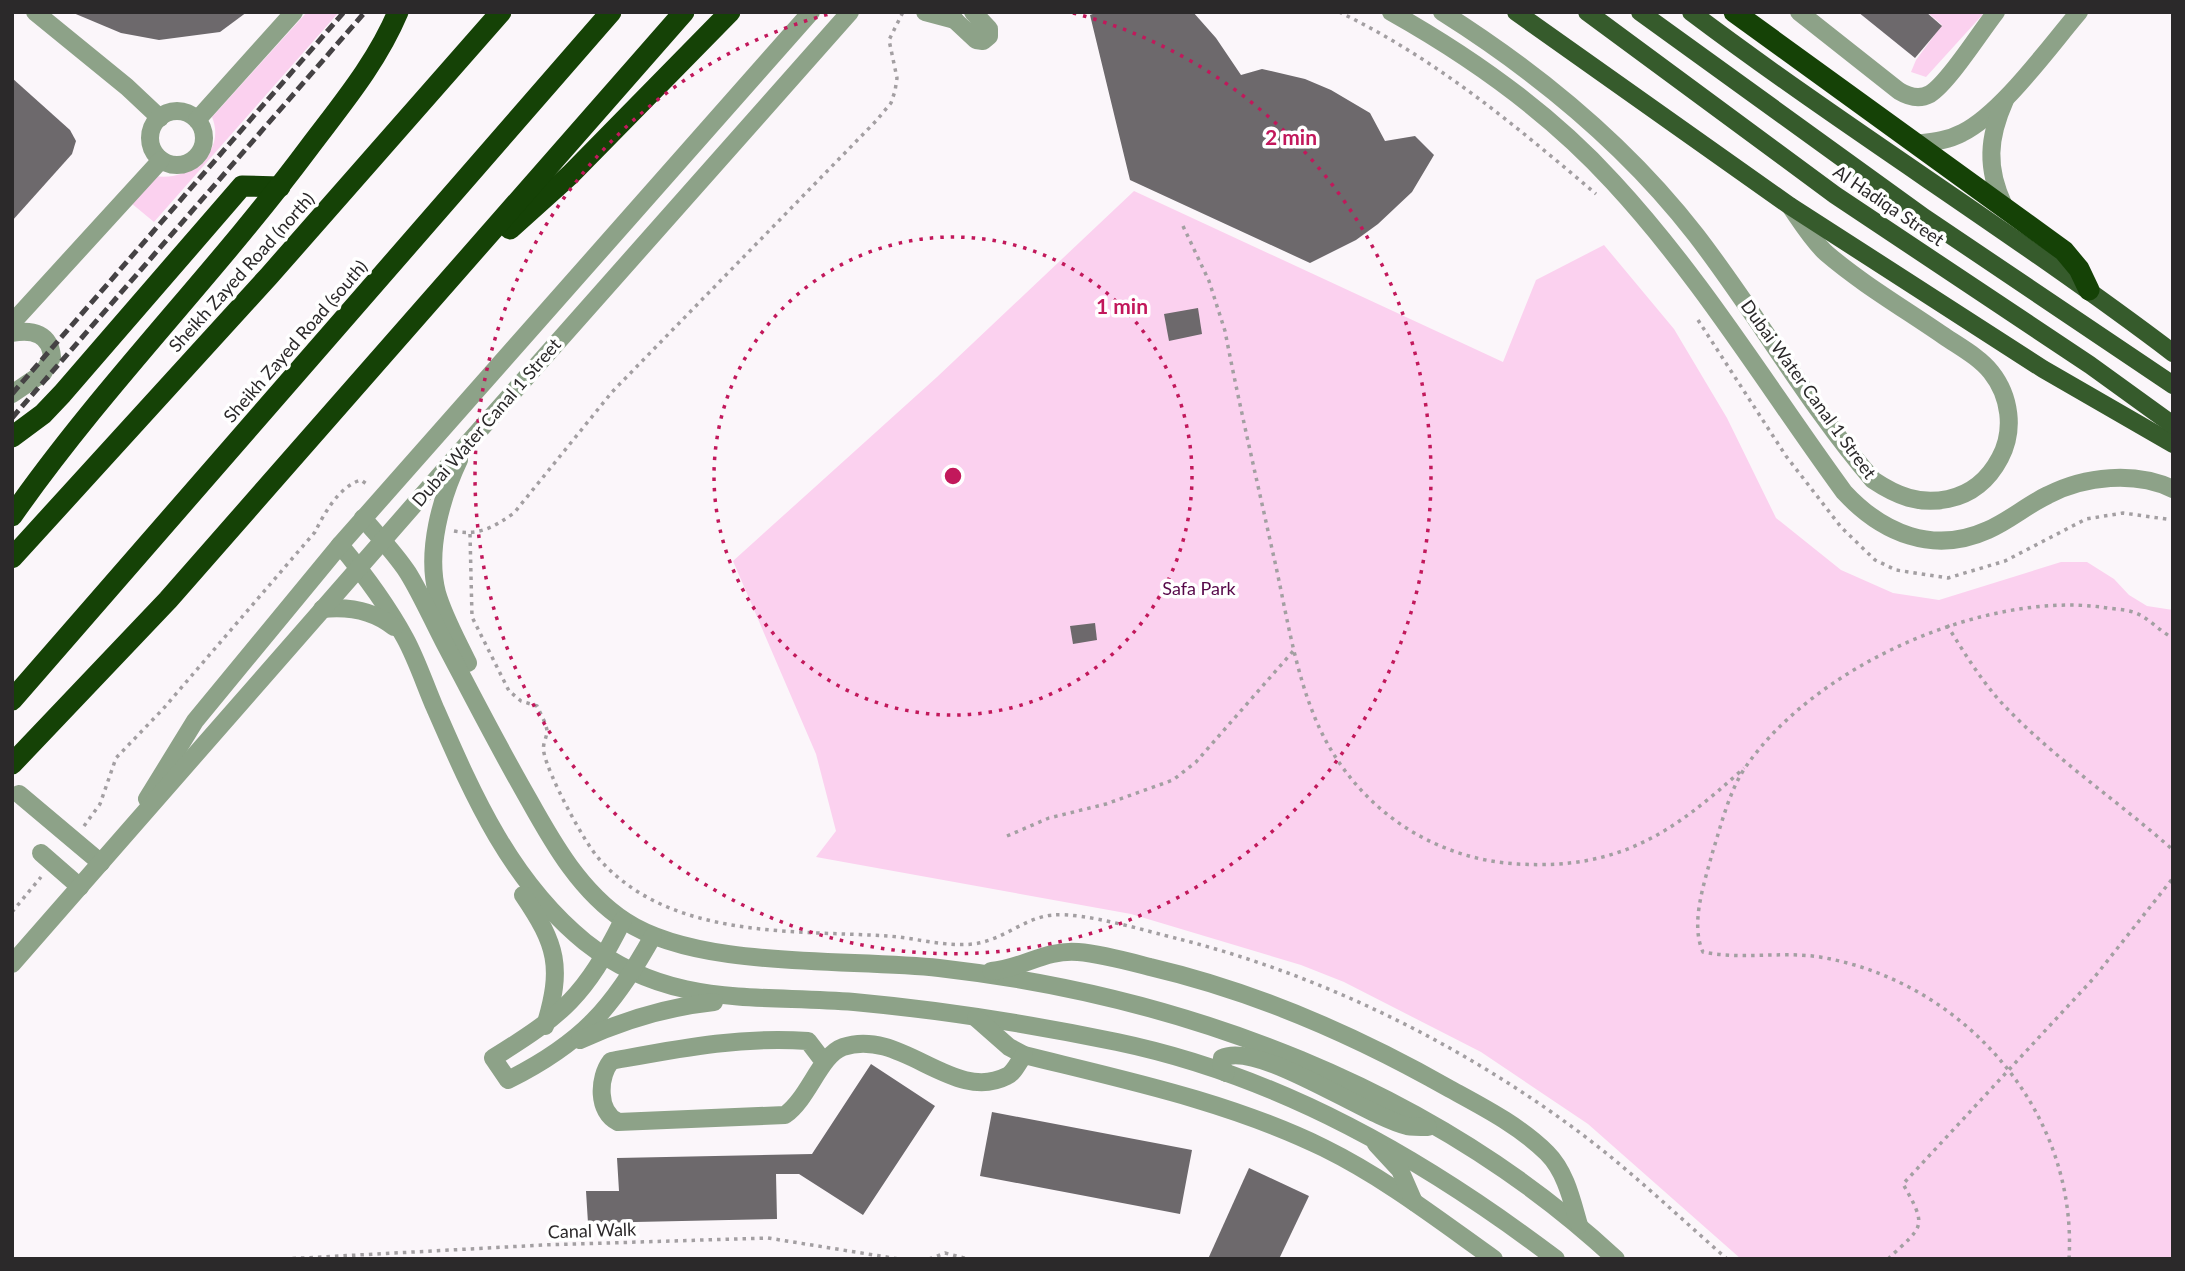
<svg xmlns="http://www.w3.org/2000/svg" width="2185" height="1271" viewBox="0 0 2185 1271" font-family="Lato,sans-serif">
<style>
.green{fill:#fbd1ef}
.building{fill:#6d696c}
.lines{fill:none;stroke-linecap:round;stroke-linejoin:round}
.path{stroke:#a39fa2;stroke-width:3.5;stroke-dasharray:3.5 5;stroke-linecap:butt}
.minor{stroke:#8da288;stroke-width:18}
.major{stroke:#365b2c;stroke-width:18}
.highway{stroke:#154206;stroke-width:21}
.rail{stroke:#454244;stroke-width:5;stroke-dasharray:10 5;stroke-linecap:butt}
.ring{fill:none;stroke:#c2185b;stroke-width:3.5;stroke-dasharray:3.5 7}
.labels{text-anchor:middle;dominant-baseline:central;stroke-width:7;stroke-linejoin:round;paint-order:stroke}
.street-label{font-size:18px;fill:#2b292a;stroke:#fff}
.park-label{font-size:18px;fill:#560849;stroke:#fff}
.centre{fill:#c2185b;stroke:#fff;stroke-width:3.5}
.ring-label{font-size:21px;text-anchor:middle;font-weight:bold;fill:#c2185b;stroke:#fff;stroke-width:7;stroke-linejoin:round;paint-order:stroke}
</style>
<rect width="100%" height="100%" fill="#fbf6fa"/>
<g class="green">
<path d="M307,12H339L154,222L131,203L155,176C187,182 227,153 212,117Z"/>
<polygon points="1927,12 1985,12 1926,77 1911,72 1916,60 1942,25"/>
<polygon points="1134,191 1503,362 1536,280 1604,245 1674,329 1727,418 1776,518 1841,570 1893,593 1939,600 2061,562 2087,562 2114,579 2129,595 2147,606 2173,610 2173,1259 1741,1259 1588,1124 1481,1052 1344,982 1301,965 1131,914 816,857 836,831 816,754 733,561 937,377"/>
</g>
<g class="building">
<polygon points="71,12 247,12 220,32 159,40 121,33"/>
<polygon points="1098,12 1193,12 1216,38 1241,75 1262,69 1305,79 1331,90 1370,113 1385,141 1415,136 1434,155 1412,192 1378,224 1356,240 1310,263 1130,180 1090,15"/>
<polygon points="1858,12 1926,12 1942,26 1915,58"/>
<polygon points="12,78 70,130 76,141 72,154 12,221"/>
<polygon points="1198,308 1202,334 1169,341 1164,314"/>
<polygon points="1095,623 1097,640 1073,644 1070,626"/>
<polygon points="871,1064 935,1106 863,1215 799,1174 776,1174 777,1219 588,1223 586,1191 619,1191 617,1158 812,1154"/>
<polygon points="992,1112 1192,1150 1180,1214 980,1176"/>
<polygon points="1249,1168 1309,1196 1279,1259 1208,1259"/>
</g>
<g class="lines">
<g class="path">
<path d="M1339,12C1435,58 1516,126 1596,194"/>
<path d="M1183,226L1209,281L1225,331C1239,404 1256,476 1272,549C1285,604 1293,665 1315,718C1350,802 1427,859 1518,864C1619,870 1673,833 1744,768"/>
<polyline points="1698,320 1786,456 1841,527 1875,560 1896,570 1948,578 2005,561 2086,519 2123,513 2173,520"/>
<path d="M454,531C479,536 494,527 514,513L612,392L876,121L891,103L895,91L897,78L889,40L903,12"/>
<path d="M470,534L472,617L509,691L521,701L537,706C540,713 547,724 547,732C546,740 542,744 544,753C548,774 584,843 600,860C671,939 791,930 888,936C916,938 945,947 973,944C1002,941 1025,917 1053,915C1084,912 1146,931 1179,939C1321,975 1457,1042 1575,1129C1629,1169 1677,1215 1727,1259"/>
<path d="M1947,625C1963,651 1979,677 1999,700C2049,755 2117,800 2173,850"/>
<path d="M84,826L100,804L116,758L163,709L315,532C324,514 339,486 361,480L368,485"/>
<polyline points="1007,836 1049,818 1106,804 1173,780 1196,762 1295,649"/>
<polyline points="12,912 41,877"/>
<polyline points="284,1259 543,1245 768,1238 899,1259"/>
<polyline points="929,1259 945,1253 968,1259"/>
<path d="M1888,1259C1922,1226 1929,1229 1903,1184L2093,979L2173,878"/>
<path d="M2069,1259C2078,1111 1963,981 1820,957C1781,951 1742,960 1703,952C1690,924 1704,884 1712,854C1721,826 1729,790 1747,765C1816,666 1982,592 2101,607C2111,609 2123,609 2133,612C2147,616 2159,631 2173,638"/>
</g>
<g class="minor">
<polyline points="35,12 127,87 160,118"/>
<polyline points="925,12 955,20"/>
<polyline points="946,12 976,40 983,41 989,36 989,29 973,12"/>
<path d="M1391,12C1471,57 1551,114 1613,182C1701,277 1768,388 1844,492C1882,533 1933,555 1988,530C2009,521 2027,505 2048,495C2085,476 2135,471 2173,489"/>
<path d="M1442,12C1537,72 1627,146 1696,235C1757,314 1809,406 1873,480C1897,496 1919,505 1948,499C1972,494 1989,479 2000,458C2015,430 2010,396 1991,372C1979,357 1960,347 1944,336C1905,309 1862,284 1826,253C1812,240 1801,222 1790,206"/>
<path d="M1799,12L1899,91C1909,97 1919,100 1930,94C1948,83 1981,31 1996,12"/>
<circle cx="177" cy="138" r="27"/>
<polyline points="197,120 294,12"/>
<path d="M1915,144C1931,142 1947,141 1962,133C2002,113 2049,47 2079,12"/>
<path d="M2004,206C1986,168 1988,138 2005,100"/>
<polyline points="12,323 161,160"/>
<path d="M12,333C33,329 50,334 52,357L43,373L12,394"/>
<path d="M459,460C441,498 426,551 437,593C444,617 457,640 468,663"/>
<path d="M363,518C378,536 395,553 408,573C421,594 432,619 444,642C472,695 499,748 529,800C554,845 581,892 625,921C699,970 850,958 939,968C1185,996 1432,1088 1616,1259"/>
<path d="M340,545C364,574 387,605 405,638C417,660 425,685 435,708C473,795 510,881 585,942C670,1009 755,994 854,1002C941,1010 1030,1024 1117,1042C1280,1076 1424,1159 1556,1259"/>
<path d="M322,609C349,606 373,610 394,627"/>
<polyline points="19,794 101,863"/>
<polyline points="147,799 195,721 340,545 811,12"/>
<polyline points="41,853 80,887"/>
<path d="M523,895C557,945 563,967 545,1026"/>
<path d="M623,920C585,996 564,1014 493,1058L508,1080C582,1043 613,1008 653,936"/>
<polyline points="12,964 469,442 850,12"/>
<path d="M991,971C1021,969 1046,949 1078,952C1102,954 1127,961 1150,967C1257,992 1355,1035 1450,1089C1483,1107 1520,1126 1547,1153C1566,1172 1572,1201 1579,1225"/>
<path d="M976,1018L1009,1047L1024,1055C1125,1080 1230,1102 1324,1148C1385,1178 1439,1220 1494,1259"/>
<path d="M580,1040C624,1020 666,1007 714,1002"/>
<path d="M824,1062L808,1041C740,1036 677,1049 611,1061C598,1078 597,1112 618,1122L785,1115C809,1098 820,1055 843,1047C901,1027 953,1104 1007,1076C1014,1073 1019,1061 1024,1055"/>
<path d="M1226,1073L1221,1065L1222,1058C1258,1040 1367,1117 1407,1126C1413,1127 1421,1127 1428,1127"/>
<polyline points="1376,1144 1400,1170 1414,1202"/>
</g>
<g class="major">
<polyline points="1516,12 1790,206 2043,369 2173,444"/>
<polyline points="1587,12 1835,195 2090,365 2173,425"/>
<polyline points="1640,12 1925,218 2173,385"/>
<path d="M1691,12C1849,131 2016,234 2173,353"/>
</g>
<g class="highway">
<polyline points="1734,12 2064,251 2079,269 2089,290"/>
<polyline points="510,229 570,175 730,12"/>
<polyline points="12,437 43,414 62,394 242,186 280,187"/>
<path d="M12,516C102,387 214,275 308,149C341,105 376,64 398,12"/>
<polyline points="12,558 269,276 501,12"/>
<polyline points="12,700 611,12"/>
<polyline points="12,764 168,600 684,12"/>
</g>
<g class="rail">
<polyline points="12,394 344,12"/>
<polyline points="12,418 365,12"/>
</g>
</g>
<g class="ring">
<circle cx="953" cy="476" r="239"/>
<path d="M1073 13A478 478 0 1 1 833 13"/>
</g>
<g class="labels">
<g class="street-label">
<text transform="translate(1889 205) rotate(34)">Al Hadiqa Street</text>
<text transform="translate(241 272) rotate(-48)">Sheikh Zayed Road (north)</text>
<text transform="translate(295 341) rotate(-49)">Sheikh Zayed Road (south)</text>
<text transform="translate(1809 389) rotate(54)">Dubai Water Canal 1 Street</text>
<text transform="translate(486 422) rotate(-49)">Dubai Water Canal 1 Street</text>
<text transform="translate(592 1230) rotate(-2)">Canal Walk</text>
</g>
<g class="park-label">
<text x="1199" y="588">Safa Park</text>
</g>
</g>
<circle cx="953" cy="476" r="10" class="centre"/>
<g class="ring-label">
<text x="1291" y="145">2 min</text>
<text x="1122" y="314">1 min</text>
</g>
<rect width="2185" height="1271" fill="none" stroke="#2b292a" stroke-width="28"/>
</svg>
